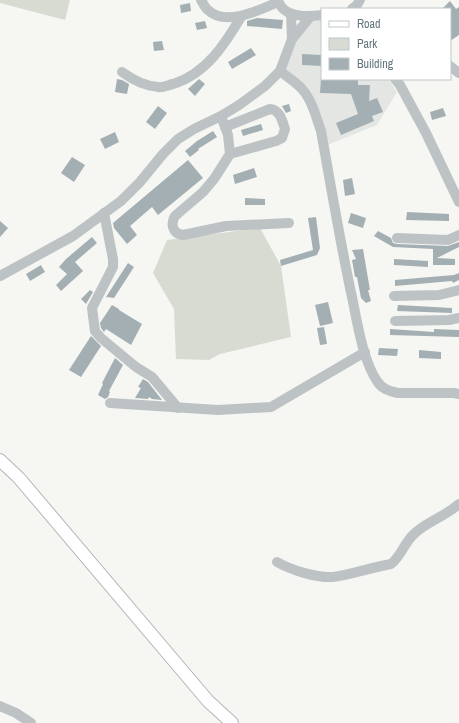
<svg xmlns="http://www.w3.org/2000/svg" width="459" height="723" viewBox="0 0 459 723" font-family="'Archivo Narrow',sans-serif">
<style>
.built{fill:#e4e6e4}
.green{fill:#d7dbd2}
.building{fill:#a4afb3}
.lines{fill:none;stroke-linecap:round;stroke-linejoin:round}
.major-casing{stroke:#b1b7ba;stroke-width:14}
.minor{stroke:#bdc3c5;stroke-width:10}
.major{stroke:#fff;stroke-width:12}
</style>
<rect width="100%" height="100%" fill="#f6f6f3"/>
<polygon class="built" points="322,15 322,79 388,79 397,92 377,125 327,145 308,98 280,71 310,17"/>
<g class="green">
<polygon points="0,0 70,0 65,20 0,3"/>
<polygon points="260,228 281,266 291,337 220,354 209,360 176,359 174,309 153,273 167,240"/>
</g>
<g class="building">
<polygon points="450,1 456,9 459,7 459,35 450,41 450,9 442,9"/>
<polygon points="190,3 191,11 181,13 180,5"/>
<polygon points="257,18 283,20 282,29 247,26 247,21"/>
<polygon points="205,21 207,28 197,30 195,23"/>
<polygon points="162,41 164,50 154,51 153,42"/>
<polygon points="251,48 256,55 232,69 228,62"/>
<polygon points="302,54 322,55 322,66 302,65"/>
<polygon points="117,79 122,80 129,84 127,94 115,92"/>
<polygon points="199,79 205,84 195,96 188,89"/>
<polygon points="321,79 358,79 358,85 370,85 369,101 377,98 383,112 372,116 374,121 341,135 336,123 358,114 351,94 320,93"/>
<polygon points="289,104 291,111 286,113 282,106"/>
<polygon points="158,106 167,113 155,129 146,122"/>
<polygon points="443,108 446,116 432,120 430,112"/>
<polygon points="261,124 263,130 243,136 241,130"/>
<polygon points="213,131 217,137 198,149 199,150 190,157 185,151 197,141"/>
<polygon points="115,132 119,142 105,149 100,139"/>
<polygon points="72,157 85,165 74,182 61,173"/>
<polygon points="188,160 203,178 158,215 152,207 130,226 137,235 127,244 114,228 113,223"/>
<polygon points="254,168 257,177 235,184 233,175"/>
<polygon points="352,178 355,194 345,196 343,180"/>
<polygon points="245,198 265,199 265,205 245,205"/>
<polygon points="407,212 449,214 449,221 406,220"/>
<polygon points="351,213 366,218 363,228 348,223"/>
<polygon points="316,217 320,248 317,255 281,266 280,260 313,250 308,218"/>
<polygon points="0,221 8,228 0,237"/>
<polygon points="378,231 391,238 393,243 397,244 448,246 459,242 459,247 437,258 455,259 455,265 433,265 433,249 393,247 374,236"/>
<polygon points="92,237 97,243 75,262 83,271 61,291 56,285 67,274 59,267 66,259"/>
<polygon points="363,249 370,290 368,290 371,301 366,303 361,298 357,277 355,277 352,260 356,259 352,250"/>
<polygon points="394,259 428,261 428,267 394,265"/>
<polygon points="128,263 134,267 114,298 106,297"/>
<polygon points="41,265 45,272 30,281 26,274"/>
<polygon points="459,273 459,280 453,283 452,281 395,286 395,280 454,275"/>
<polygon points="90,290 93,292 86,304 81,299"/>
<polygon points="328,302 333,323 320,326 315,305"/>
<polygon points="112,305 119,309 119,310 142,324 131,345 106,329 104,332 101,328 100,323"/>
<polygon points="398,305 452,308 452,313 397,311"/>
<polygon points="324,327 327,344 320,345 317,328"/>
<polygon points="390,329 434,332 434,329 459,330 459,337 390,335"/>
<polygon points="91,336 101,346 81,377 69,370"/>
<polygon points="379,348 398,349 397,356 378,355"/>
<polygon points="419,350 441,352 441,359 419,358"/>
<polygon points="115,358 123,365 109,391 110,392 108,397 105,399 98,395 103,384 102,383"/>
<polygon points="143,379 148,382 162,400 152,399 149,397 148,399 135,398 141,388 138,387"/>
</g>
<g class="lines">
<defs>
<polyline id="major" points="0,460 19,478 208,701 232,723"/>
</defs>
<use href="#major" class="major-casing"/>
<g class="minor">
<path d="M201,0C203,3 205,8 208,10C225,27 260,10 278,2"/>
<path d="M278,0C283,18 307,17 322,15"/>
<polyline points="352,9 357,5 360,0"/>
<polyline points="291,14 292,39"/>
<polyline points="450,66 459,73"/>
<path d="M280,71C287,77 296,82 302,89C312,100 316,117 321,131C331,186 340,242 352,297C357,321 363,361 377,381C382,389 389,391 398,393H454L459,394"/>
<path d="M122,72C133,80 144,86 158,87C163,88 168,85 173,84C206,74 225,44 241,17"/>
<polyline points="395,79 400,85 426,133 459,202"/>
<path d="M221,116L228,135L230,154L214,179L203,192L175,216C170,224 173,234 183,235L226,226L289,223"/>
<path d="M225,127L270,109C280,110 282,120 285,129L282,138L276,141L230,154"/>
<polyline points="104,213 113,259 113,267 92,308 95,331 101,338 136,367 152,377 178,408"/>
<polyline points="397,238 448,240 459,235"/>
<polyline points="0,276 73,236 121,201 140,182 163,154 178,139 194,129 221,116 239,105 265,86 280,71 292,39 310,17"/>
<polyline points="394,296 439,295 459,290"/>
<polyline points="395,321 449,320 459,318"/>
<polyline points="110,403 218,410 271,407 365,352"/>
<path d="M277,562C291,570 316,578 333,577C350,575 373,567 391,564C402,555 404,543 414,534C426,522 446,516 459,504"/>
<polyline points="0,706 16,713 31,723"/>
</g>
<use href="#major" class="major"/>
</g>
<rect x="321" y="8" width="130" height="72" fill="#ffffff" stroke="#c0c8cb"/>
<rect x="329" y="21" width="20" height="6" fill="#ffffff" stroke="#c0c8cb"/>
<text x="357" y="28" font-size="12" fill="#62767d">Road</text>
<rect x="329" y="38" width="20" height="12" fill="#d7dbd2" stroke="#c0c8cb"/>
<text x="357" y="48" font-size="12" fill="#62767d">Park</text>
<rect x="329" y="58" width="20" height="12" fill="#a4afb3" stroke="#c0c8cb"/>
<text x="357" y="68" font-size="12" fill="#62767d">Building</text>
</svg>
